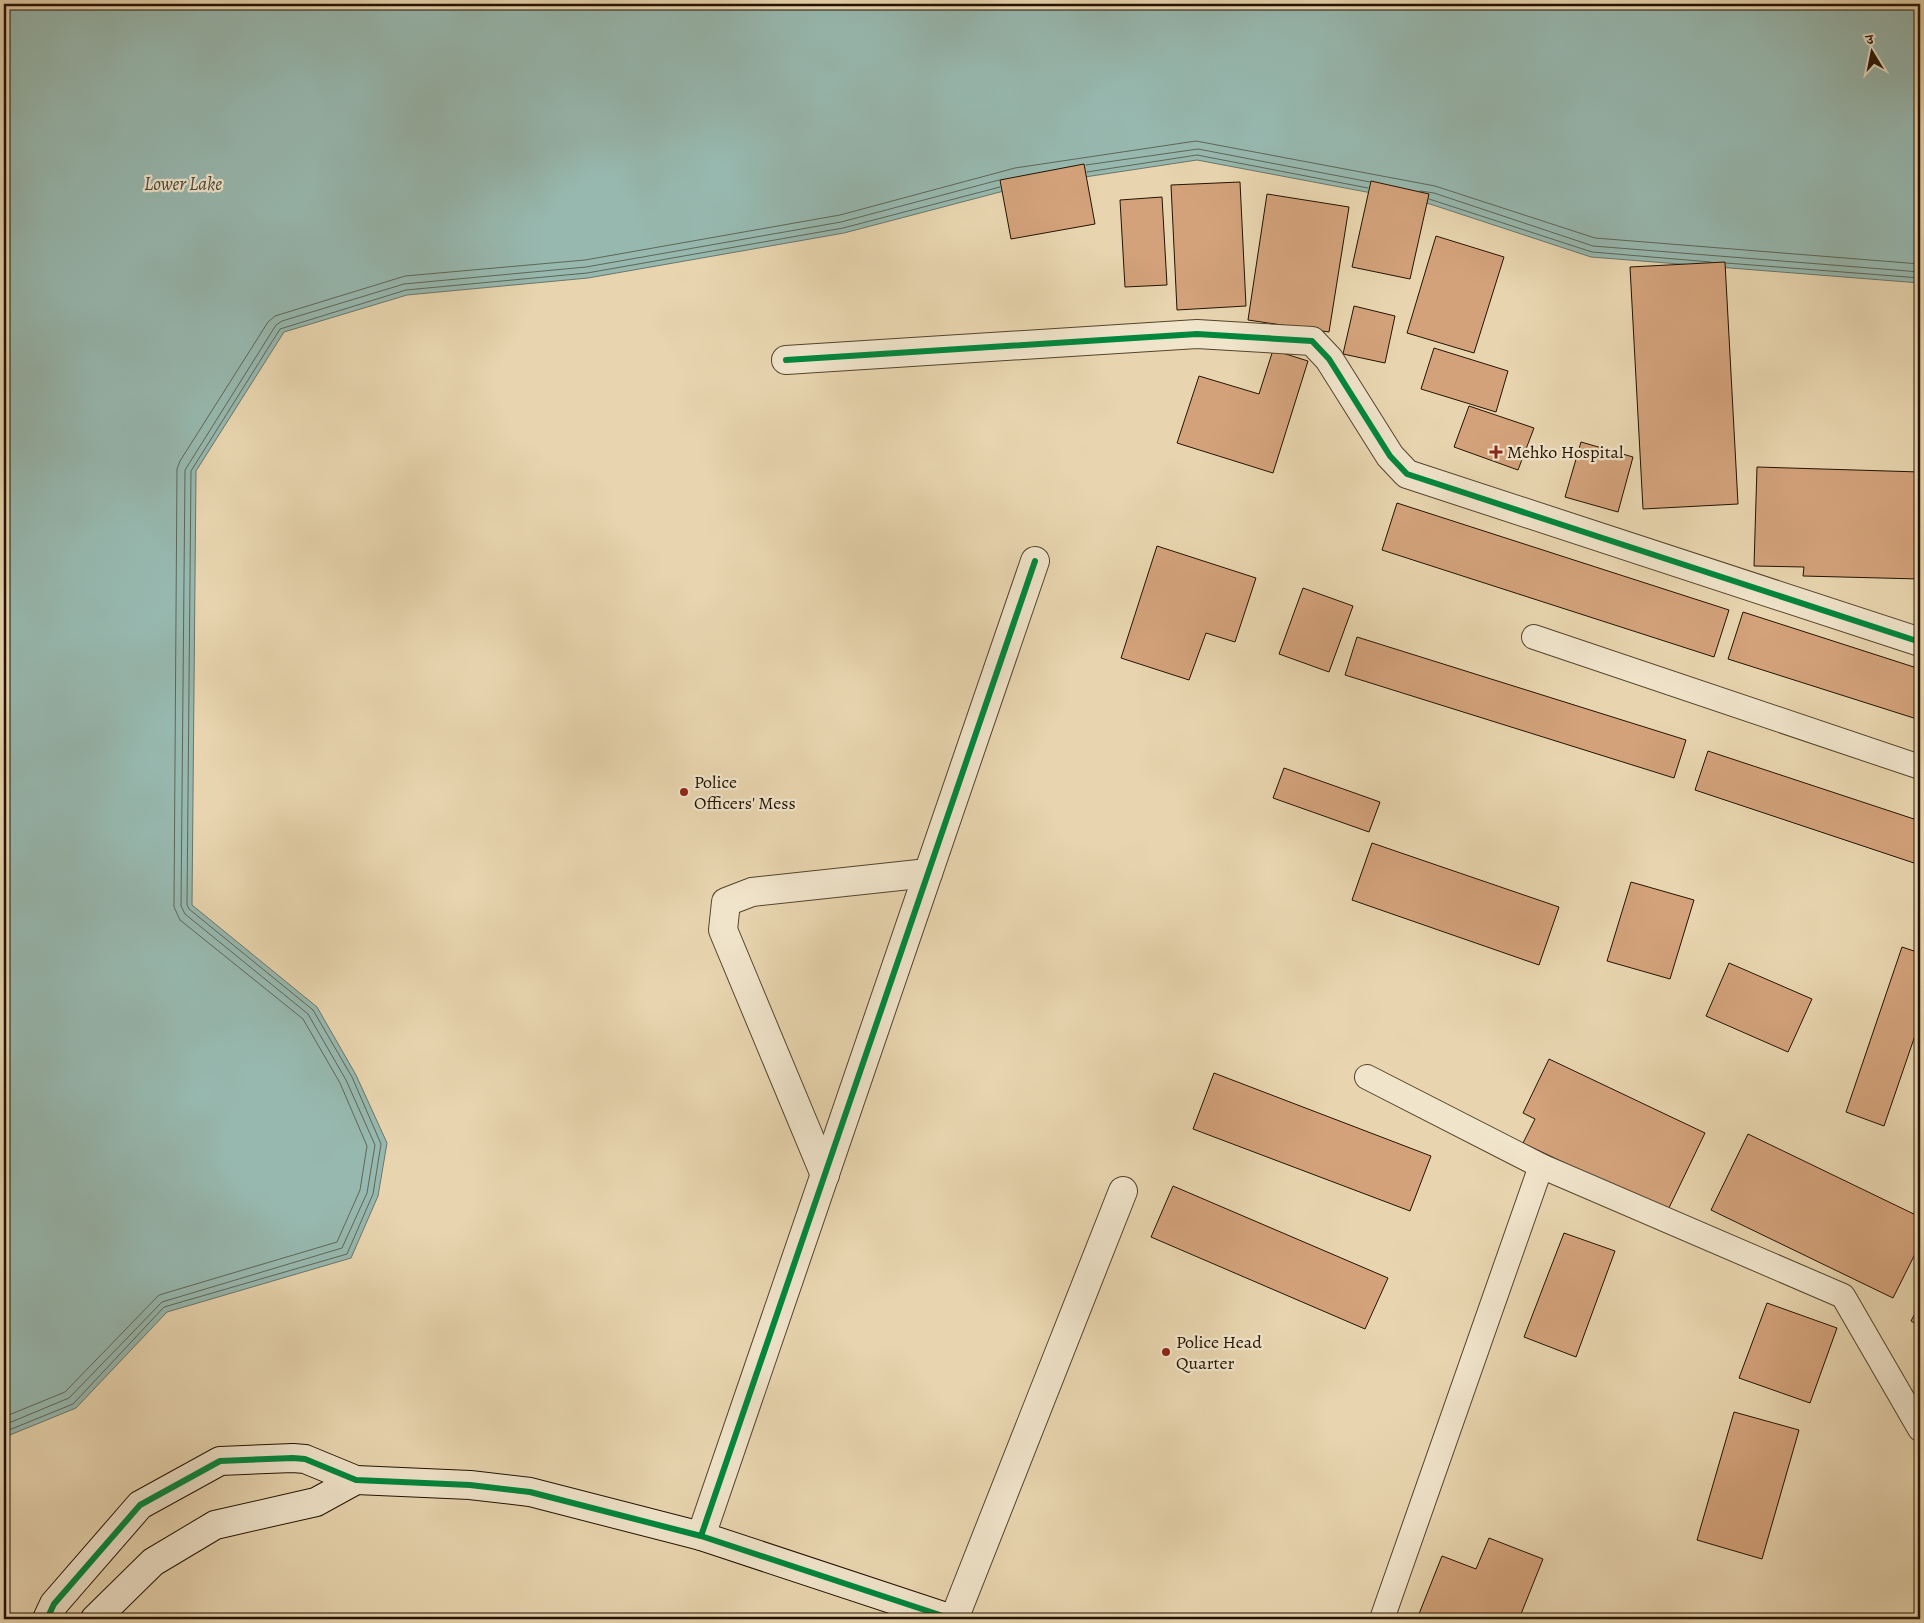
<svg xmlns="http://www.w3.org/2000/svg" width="1924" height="1623" viewBox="0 0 1924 1623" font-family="Alegreya,'Noto Serif Devanagari',serif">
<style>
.water{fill:#97b8af;stroke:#697669}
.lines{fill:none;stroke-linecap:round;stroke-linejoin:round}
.shore{stroke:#5d6658;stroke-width:1}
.building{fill:#d3a27b;stroke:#231301}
.lane-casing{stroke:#54442c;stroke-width:26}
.street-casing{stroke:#54442c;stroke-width:30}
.secondary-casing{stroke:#231301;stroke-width:30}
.lane{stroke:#f0e4cb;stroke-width:24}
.street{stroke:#f0e4cb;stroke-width:28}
.secondary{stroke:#f0e4cb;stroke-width:28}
.cycleway-casing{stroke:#f0e4cb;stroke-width:9}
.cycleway{stroke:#00873e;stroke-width:6}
.poi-dot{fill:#8f2418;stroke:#f0e4cb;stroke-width:2}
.labels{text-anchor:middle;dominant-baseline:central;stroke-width:4.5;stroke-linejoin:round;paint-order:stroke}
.poi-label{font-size:18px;fill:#231301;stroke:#f0e4cb;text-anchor:start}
.water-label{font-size:19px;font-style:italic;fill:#4c4d3e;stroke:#f0e4cb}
</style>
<rect width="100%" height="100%" fill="#e8d5af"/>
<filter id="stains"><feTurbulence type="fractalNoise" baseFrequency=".004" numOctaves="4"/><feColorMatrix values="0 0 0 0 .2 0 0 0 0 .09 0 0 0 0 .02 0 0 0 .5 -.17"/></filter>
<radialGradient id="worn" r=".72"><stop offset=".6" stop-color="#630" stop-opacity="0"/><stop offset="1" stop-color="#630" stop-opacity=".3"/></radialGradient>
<polygon class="water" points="4,4 1920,4 1920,283 1591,257 1430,204 1197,160 1019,187 844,233 588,278 407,295 284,332 196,471 192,905 317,1007 356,1075 387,1143 378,1196 351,1258 167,1312 76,1408 5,1437 4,1445"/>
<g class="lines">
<g class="shore">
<polyline points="1086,165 1198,149 1370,182"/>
<polyline points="1087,172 1197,155 1368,188"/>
<polyline points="1420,191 1434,193 1593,246 1920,272"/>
<polyline points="1429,199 1592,252 1711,262"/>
<polyline points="1726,263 1920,278"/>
<polyline points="4,1417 65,1392 159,1295 337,1242 360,1190 367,1146 340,1083 303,1019 180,920 174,907 177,469 180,461 268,322 275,316 405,276 585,260 840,215 1015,168 1196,141 1435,186 1595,238 1920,264"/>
<polyline points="4,1425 69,1398 162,1302 342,1248 367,1193 375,1145 346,1080 308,1014 185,914 181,906 185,470 276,325 282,321 404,284 586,267 841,222 999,180"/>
<polyline points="4,1432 73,1404 164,1307 347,1254 373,1194 381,1144 352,1077 313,1010 189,909 187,905 191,471 280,329 406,290 587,273 843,228 1000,187"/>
</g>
</g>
<g class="building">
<polygon points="1084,164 1095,224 1011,239 1000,180"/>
<polygon points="1371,181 1429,194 1410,279 1352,267"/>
<polygon points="1240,182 1246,306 1177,310 1171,185"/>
<polygon points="1267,194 1349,207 1329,332 1248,320"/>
<polygon points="1162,197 1167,285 1125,287 1120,200"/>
<polygon points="1436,236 1504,257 1474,353 1407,333"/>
<polygon points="1725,262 1738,504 1643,509 1630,267"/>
<polygon points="1354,306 1395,316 1385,363 1343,354"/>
<polygon points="1434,348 1508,371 1496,412 1421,389"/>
<polygon points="1273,350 1308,361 1273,473 1177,443 1199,376 1259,394"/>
<polygon points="1469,406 1534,428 1518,470 1454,447"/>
<polygon points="1581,442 1633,457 1618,512 1565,497"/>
<polygon points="1757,467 1920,472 1920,579 1803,576 1804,567 1754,566"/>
<polygon points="1397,503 1729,610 1714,657 1382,550"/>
<polygon points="1157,546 1256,578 1235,642 1206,633 1189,680 1121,658"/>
<polygon points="1303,588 1353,606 1329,672 1279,654"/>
<polygon points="1743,612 1920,669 1920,720 1728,659"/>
<polygon points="1357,637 1686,740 1674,778 1345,675"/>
<polygon points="1708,751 1920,821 1920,865 1695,790"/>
<polygon points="1284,768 1380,802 1369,832 1273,798"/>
<polygon points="1372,843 1559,907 1539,965 1352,900"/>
<polygon points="1631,882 1694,900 1670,979 1607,961"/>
<polygon points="1902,947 1920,953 1920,1021 1884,1126 1846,1112"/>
<polygon points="1729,963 1812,999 1788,1052 1706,1016"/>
<polygon points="1549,1059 1705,1133 1667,1212 1523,1143 1535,1119 1523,1113"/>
<polygon points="1214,1073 1431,1156 1410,1211 1193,1129"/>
<polygon points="1748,1134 1920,1217 1920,1244 1893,1298 1711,1210"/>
<polygon points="1173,1186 1388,1278 1365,1329 1151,1237"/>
<polygon points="1564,1233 1615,1251 1576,1357 1524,1337"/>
<polygon points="1767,1303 1837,1328 1810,1403 1739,1378"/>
<polygon points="1920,1304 1920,1326 1911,1321"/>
<polygon points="1734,1412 1799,1430 1762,1559 1697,1540"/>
<polygon points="1489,1538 1543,1559 1519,1619 1417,1619 1442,1556 1476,1569"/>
</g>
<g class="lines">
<defs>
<g id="lane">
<polyline points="1534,637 1920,767"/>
<polyline points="1367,1077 1541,1166 1843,1296 1920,1429"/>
<polyline points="1382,1619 1541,1166"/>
</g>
<g id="street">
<polyline points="786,360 1197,334 1312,341 1329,359 1390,456 1407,474 1920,642"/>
<polyline points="825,1175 723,930 726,902 752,892 928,873"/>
<polyline points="701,1536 1035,561"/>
<polyline points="954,1619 1123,1191"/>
</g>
<g id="secondary">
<polyline points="47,1619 54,1604 140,1505 220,1461 293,1458 305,1459 356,1480 470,1485 530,1492 701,1536 952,1619"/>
<polyline points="95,1619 153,1562 215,1525 316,1502 356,1480"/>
</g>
</defs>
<use href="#lane" class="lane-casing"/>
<use href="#street" class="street-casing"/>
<use href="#secondary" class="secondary-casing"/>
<use href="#lane" class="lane"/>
<use href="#street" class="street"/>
<use href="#secondary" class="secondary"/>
<defs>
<g id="cycleway">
<polyline points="786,360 1197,334 1312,341 1329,359 1390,456 1407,474 1920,642"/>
<polyline points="701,1536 1035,561"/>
<polyline points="47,1619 54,1604 140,1505 220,1461 293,1458 305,1459 356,1480 470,1485 530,1492 701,1536 952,1619"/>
</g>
</defs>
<use href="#cycleway" class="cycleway-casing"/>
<use href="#cycleway" class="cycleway"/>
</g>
<g class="poi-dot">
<path d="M1493.5 444.5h5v5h5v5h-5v5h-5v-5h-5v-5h5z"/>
<circle cx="684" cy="792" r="5"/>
<circle cx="1166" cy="1352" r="5"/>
</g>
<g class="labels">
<g class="poi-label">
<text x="1507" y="452">Mehko Hospital</text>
<text x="694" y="782">Police<tspan x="694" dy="21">Officers' Mess</tspan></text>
<text x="1176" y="1342">Police Head<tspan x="1176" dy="21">Quarter</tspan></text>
</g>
<g class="water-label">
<text x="183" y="184">Lower Lake</text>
</g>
</g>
<rect width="1924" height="1623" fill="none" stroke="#e8d5af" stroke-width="20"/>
<rect x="5" y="5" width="1914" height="1613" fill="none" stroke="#231301" stroke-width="2.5"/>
<rect x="10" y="10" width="1904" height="1603" fill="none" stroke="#231301"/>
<g transform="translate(1872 52) rotate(350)" stroke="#f0e4cb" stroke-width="4" paint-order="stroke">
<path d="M0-4L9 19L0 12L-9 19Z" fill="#231301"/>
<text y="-8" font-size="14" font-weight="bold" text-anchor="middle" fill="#231301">उ</text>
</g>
<rect width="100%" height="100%" filter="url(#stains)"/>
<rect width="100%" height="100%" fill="url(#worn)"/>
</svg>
